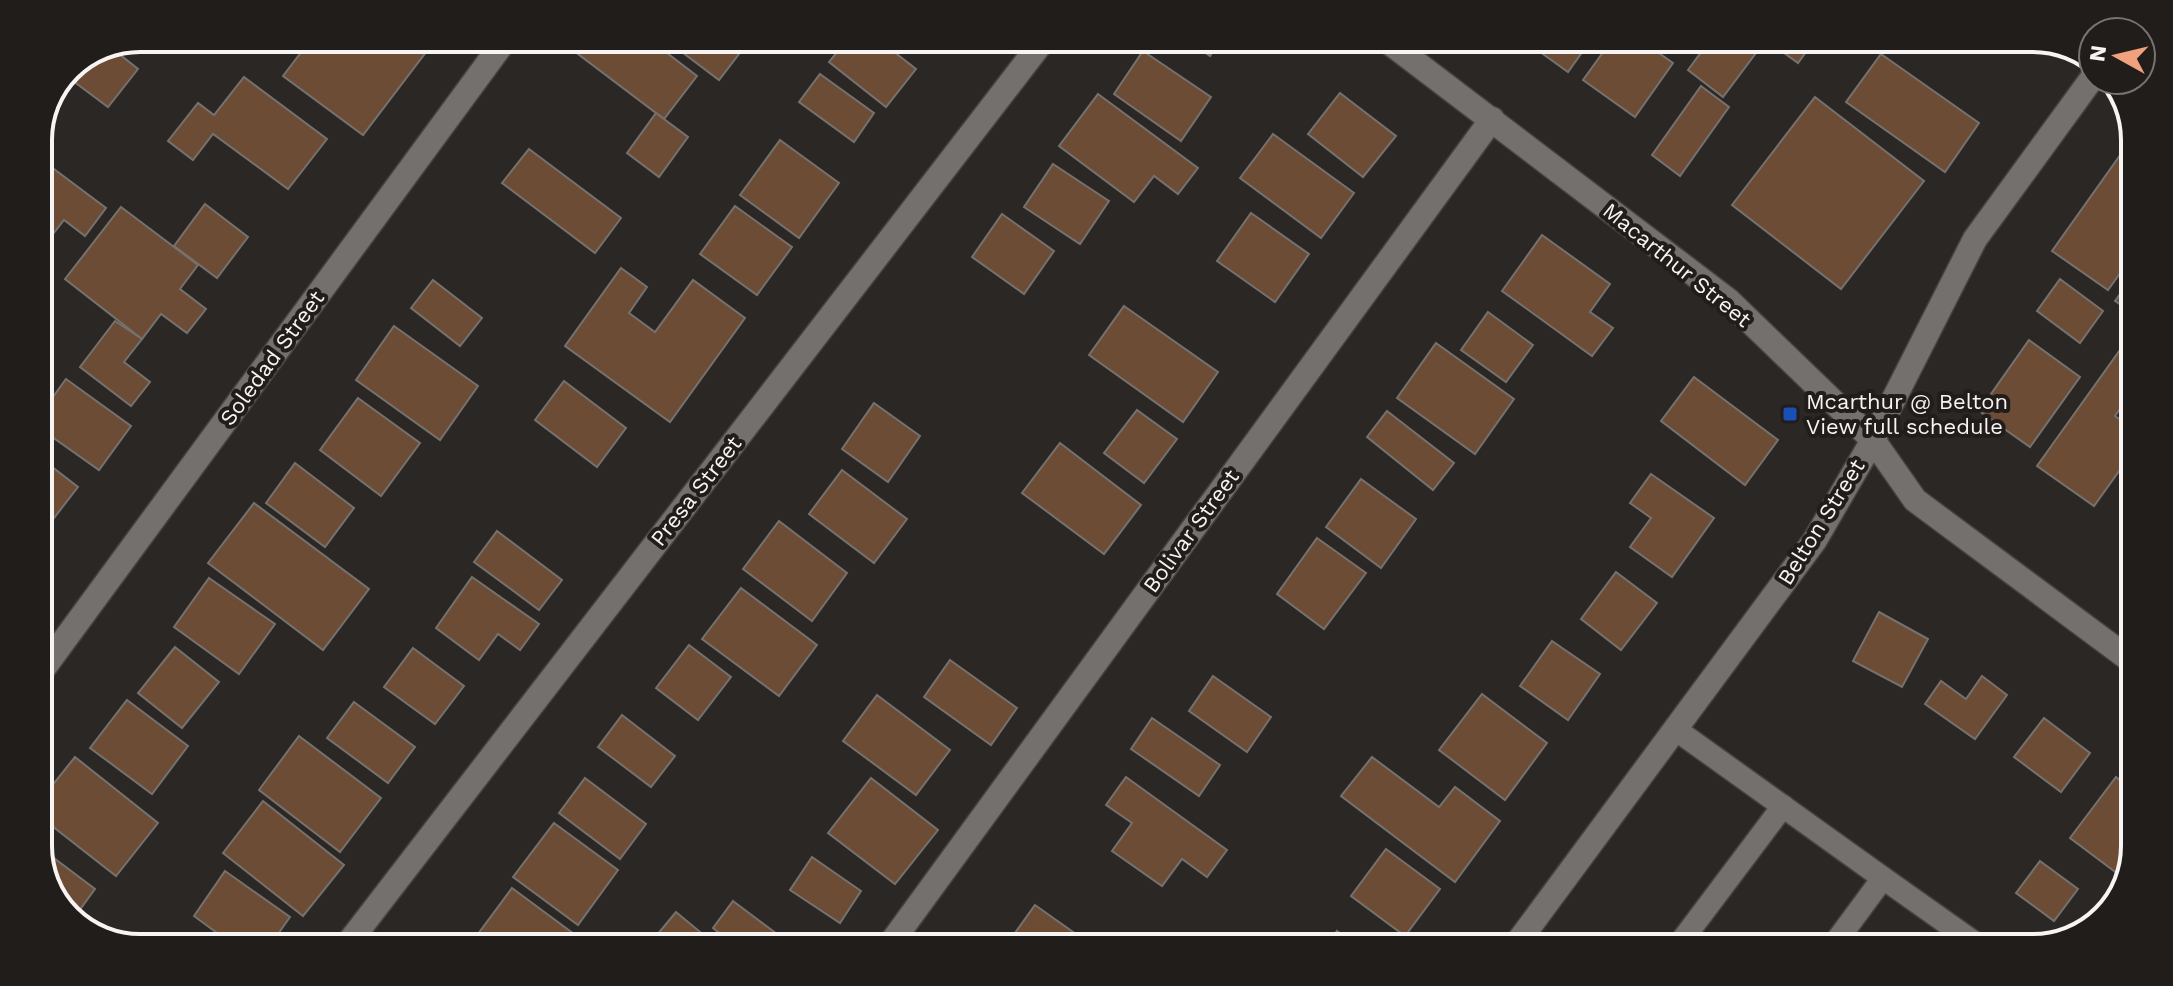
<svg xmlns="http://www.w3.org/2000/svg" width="2173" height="986" viewBox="0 0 2173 986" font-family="'Work Sans',sans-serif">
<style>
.building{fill:#6d4c36;stroke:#75716e;stroke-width:2}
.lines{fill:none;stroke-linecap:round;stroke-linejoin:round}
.lane-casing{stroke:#454240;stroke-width:25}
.street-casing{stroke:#454240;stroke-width:27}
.lane{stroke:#74706e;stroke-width:22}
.street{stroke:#74706e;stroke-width:24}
.transit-dot{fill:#1a4fb4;stroke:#211d1b;stroke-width:3}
.labels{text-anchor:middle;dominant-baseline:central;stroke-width:8;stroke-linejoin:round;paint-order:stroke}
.street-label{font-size:22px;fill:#f7f4f3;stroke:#211d1b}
.poi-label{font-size:22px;fill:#f7f4f3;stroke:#211d1b;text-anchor:start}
.rim{fill:none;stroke:#f7f4f3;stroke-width:4}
</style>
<rect width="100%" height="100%" fill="#2a2725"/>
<g class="building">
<polygon points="286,39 436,39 363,135 283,76 302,51"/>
<polygon points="589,40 650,40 697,76 664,119 578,54"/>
<polygon points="666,40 749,41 719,80"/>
<polygon points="846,41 880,41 916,69 886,107 829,62"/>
<polygon points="1190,42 1219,42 1210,56"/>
<polygon points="1539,44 1588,44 1568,72 1536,49"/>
<polygon points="1609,44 1646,44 1673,63 1635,117 1583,80"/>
<polygon points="1707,44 1746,45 1756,53 1723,97 1688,70"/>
<polygon points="1773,45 1811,45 1798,63"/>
<polygon points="113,49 138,69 108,107 65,75 68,68"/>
<polygon points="1143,51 1211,97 1181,141 1114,94"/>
<polygon points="1881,54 1979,123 1945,172 1846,102"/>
<polygon points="820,74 874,113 854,142 799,102"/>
<polygon points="244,77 327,139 288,189 213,134 193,160 168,141 198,103 214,115"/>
<polygon points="1701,86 1729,107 1680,176 1652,155"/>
<polygon points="1340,93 1396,136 1363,177 1308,134"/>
<polygon points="1098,94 1198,168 1178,194 1154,176 1134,202 1059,146"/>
<polygon points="1815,97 1924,181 1841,289 1732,205"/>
<polygon points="656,113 688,137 659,177 627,153"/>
<polygon points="1273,134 1354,193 1321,238 1240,178"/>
<polygon points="780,140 839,183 799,238 740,195"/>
<polygon points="529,149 621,218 595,253 502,183"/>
<polygon points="2121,154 2134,163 2134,254 2108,290 2052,251"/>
<polygon points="38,157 106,208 85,236 64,220 43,247 38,244"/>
<polygon points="1053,164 1109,201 1080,244 1024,207"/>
<polygon points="205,204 248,237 217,278 174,246"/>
<polygon points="735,206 792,247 757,295 700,254"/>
<polygon points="121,207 198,265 180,289 206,309 187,333 161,314 142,339 65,279"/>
<polygon points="1251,213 1309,254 1275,302 1217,261"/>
<polygon points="1002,214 1054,251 1024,294 972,257"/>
<polygon points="1542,235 1610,284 1590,312 1613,328 1592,356 1502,291"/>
<polygon points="621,268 647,287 629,313 655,332 693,280 745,318 670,422 565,346"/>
<polygon points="2133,276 2133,313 2115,301"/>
<polygon points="2060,279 2103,311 2080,343 2037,311"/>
<polygon points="433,280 482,318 460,346 411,308"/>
<polygon points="1124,306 1218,372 1183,422 1089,355"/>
<polygon points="1488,312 1533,345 1506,382 1461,350"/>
<polygon points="115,321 142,339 124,362 150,382 131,406 80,367"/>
<polygon points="394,326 478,386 440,440 356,380"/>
<polygon points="2029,340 2080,377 2030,447 1979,411"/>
<polygon points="1436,343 1514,399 1475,454 1397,398"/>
<polygon points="2120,350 2132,359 2132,392 2115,416 2132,428 2132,453 2094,506 2037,466"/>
<polygon points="1694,377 1778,440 1745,485 1661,421"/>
<polygon points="66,379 131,426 99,470 38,427 38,393 50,401"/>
<polygon points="564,381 626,428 597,467 535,420"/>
<polygon points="358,398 420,443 381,496 320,450"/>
<polygon points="874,403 920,436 888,482 842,449"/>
<polygon points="1137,410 1177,439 1144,483 1104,453"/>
<polygon points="1387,411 1454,463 1433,490 1367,437"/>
<polygon points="1060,443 1141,505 1104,554 1022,493"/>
<polygon points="38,456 78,487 44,531 38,527"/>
<polygon points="295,463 354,508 325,547 266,503"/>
<polygon points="842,470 907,519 874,563 809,514"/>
<polygon points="1651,474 1714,518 1672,577 1630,547 1651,518 1630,503"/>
<polygon points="1361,479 1416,519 1381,568 1326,527"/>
<polygon points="254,503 369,589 323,650 208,563"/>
<polygon points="779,521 847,573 812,621 743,569"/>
<polygon points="497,531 562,580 539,610 474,562"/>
<polygon points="1317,538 1366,573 1324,629 1277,594"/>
<polygon points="1616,572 1657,603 1621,650 1581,619"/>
<polygon points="472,577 539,624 520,650 498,634 479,660 436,628"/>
<polygon points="209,578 275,624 239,674 174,627"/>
<polygon points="741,588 817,645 779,696 702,639"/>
<polygon points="1879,612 1928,639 1902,687 1853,661"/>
<polygon points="1552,641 1600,674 1568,720 1520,686"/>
<polygon points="689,645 731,677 698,720 656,688"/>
<polygon points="175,647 219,682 182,728 138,693"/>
<polygon points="413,648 464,686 435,724 384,687"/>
<polygon points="950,660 1017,708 991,745 924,697"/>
<polygon points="1213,676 1271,717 1247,752 1189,711"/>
<polygon points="1982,676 2007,695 1975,739 1925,704 1941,681 1966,699"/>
<polygon points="1482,694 1547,743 1505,800 1439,750"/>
<polygon points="877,695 950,750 916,795 843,741"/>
<polygon points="127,700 188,746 152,794 90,748"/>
<polygon points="354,702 415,747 388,783 327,738"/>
<polygon points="622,715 675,756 651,787 598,747"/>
<polygon points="1152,718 1220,765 1199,796 1131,749"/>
<polygon points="2044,718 2090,753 2061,792 2014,757"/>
<polygon points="299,736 381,798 340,852 259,790"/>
<polygon points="75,757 158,823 116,876 38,815 38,803"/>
<polygon points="1372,757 1439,807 1455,787 1500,821 1455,882 1341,796"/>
<polygon points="1126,777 1227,850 1207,877 1182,859 1162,886 1112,851 1132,823 1106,805"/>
<polygon points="2116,777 2128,787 2126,880 2070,838"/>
<polygon points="585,778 646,824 620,859 559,813"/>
<polygon points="871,778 938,830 895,884 828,833"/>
<polygon points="263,801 344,865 303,916 223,853"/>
<polygon points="554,823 618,870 578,925 513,877"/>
<polygon points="38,846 95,889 73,919 59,908"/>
<polygon points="1386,849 1440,889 1405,936 1351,896"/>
<polygon points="812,857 861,891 840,923 790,890"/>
<polygon points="2040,861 2078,889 2054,921 2016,893"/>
<polygon points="225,871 290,917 273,941 228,941 194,916"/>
<polygon points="512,888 578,937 574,942 472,942"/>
<polygon points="733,901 789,943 732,943 713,928"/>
<polygon points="1035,905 1090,944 1007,944"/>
<polygon points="676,912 705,936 699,943 651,942"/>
<polygon points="1337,931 1356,945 1327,945"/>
</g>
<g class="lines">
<defs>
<g id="lane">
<polyline points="1675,729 1883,878 1832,947"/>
<polyline points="1883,878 1982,948"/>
<polyline points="1677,947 1783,806"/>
</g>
<g id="street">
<polyline points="1390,43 1728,300 1873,440 1915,500 2129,659"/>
<polyline points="38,676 505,40"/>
<polyline points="350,941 1042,42"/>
<polyline points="891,943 1492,119"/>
<polyline points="1515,946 1815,540 1873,440 1975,239 2093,77"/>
</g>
</defs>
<use href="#lane" class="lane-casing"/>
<use href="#street" class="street-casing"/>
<use href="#lane" class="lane"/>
<use href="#street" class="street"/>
</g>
<rect class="transit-dot" x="1782" y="406" width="16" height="16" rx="4"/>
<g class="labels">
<g class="street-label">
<text transform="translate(1677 265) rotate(39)">Macarthur Street</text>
<text transform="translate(272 358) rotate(-54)">Soledad Street</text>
<text transform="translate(696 491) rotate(-52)">Presa Street</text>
<text transform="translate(1821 522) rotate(-58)">Belton Street</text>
<text transform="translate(1191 531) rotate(-54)">Bolivar Street</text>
</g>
<g class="poi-label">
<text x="1806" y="401">Mcarthur @ Belton<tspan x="1806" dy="25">View full schedule</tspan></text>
</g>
</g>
<path d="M0 0H2173V986H0ZM140 52H2033A88 88 0 0 1 2121 140V846A88 88 0 0 1 2033 934H140A88 88 0 0 1 52 846V140A88 88 0 0 1 140 52Z" fill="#211d1b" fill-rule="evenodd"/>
<path class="rim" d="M140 52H2033A88 88 0 0 1 2121 140V846A88 88 0 0 1 2033 934H140A88 88 0 0 1 52 846V140A88 88 0 0 1 140 52Z"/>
<g transform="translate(2117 56) rotate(278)"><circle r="38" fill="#211d1b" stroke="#777371" stroke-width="2"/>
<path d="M0-6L14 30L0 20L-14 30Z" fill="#f1a17d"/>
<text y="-12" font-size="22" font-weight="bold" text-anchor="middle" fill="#f7f4f3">N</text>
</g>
</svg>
